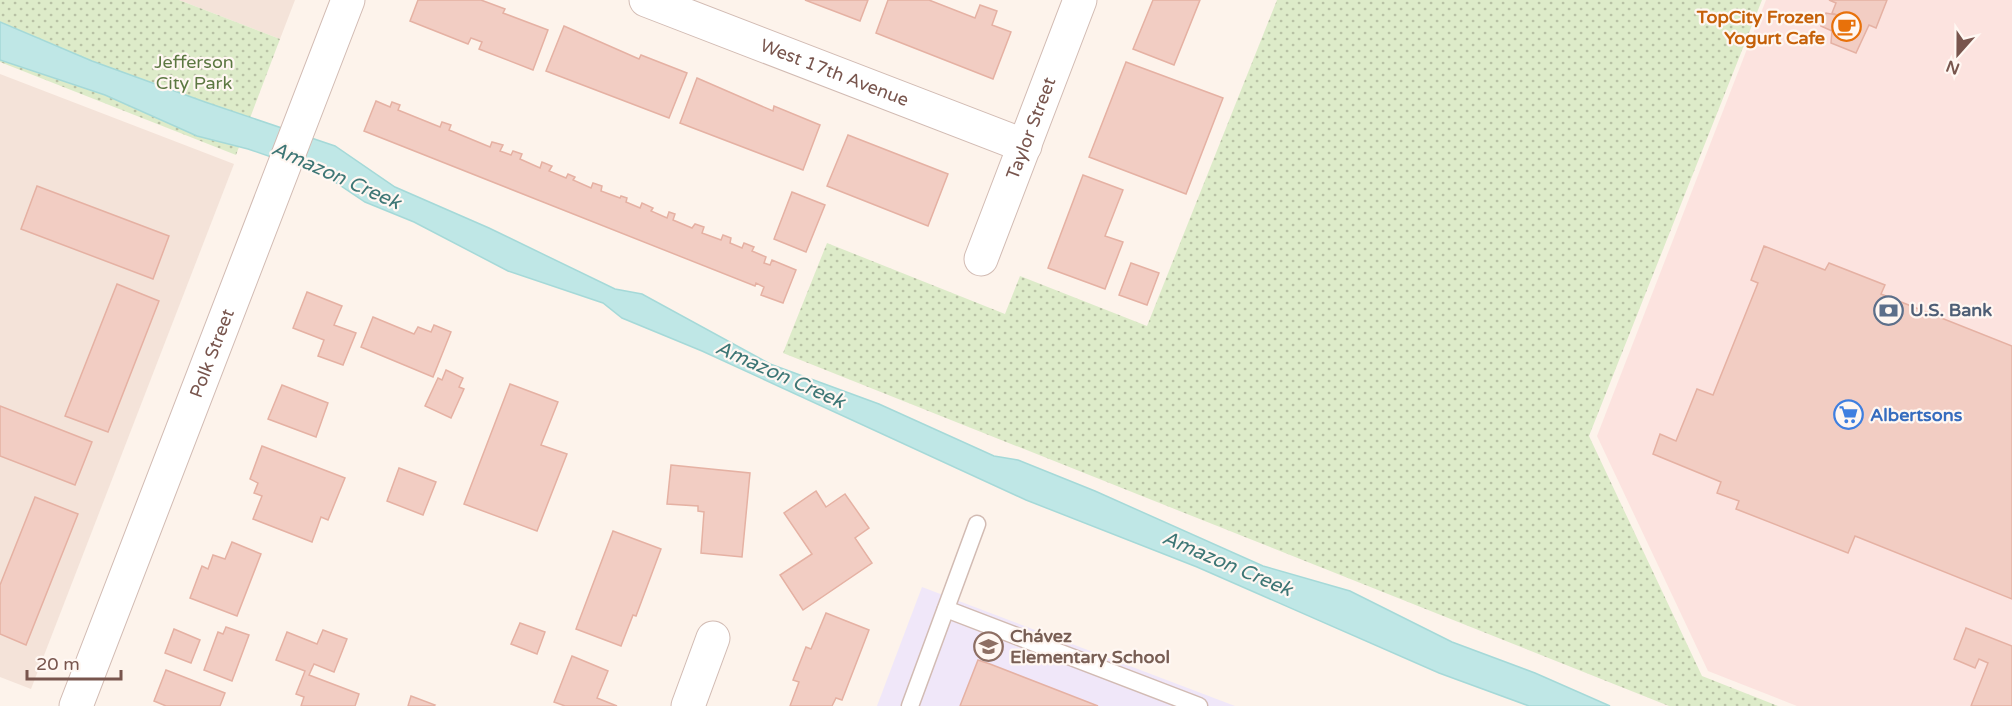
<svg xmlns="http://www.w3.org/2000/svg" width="2012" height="706" viewBox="0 0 2012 706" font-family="'Varela Round',sans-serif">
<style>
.residential{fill:#f4e3d9}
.commercial{fill:#fce3df}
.education{fill:#f0e7f9}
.park{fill:url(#park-dots)}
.water{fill:#bfe7e6;stroke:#a5d9d8;stroke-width:1.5}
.building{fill:#f2cdc3;stroke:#e5b1a3;stroke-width:1.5}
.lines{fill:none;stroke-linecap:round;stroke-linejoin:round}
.service-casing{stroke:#d2bbb3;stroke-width:19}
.minor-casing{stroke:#d2bbb3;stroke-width:35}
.tertiary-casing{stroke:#d2bbb3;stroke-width:35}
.service{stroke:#fff;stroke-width:16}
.minor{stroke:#fff;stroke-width:33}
.tertiary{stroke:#fff;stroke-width:33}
.labels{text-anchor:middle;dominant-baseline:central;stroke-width:4.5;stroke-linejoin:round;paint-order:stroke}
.food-label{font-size:18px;font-weight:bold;fill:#c56008;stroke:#fff7f2;text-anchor:end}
.park-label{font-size:18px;fill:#5c7842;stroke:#fff7f2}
.street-label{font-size:18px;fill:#78554d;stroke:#fff7f2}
.service-label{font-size:18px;font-weight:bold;fill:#4e5e75;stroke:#fff7f2;text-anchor:start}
.shop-label{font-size:18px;font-weight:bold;fill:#366cbe;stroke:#fff7f2;text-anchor:start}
.education-label{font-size:18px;font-weight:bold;fill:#785e54;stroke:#fff7f2;text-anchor:start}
.water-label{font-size:20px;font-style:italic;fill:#3d7675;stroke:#fff7f2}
</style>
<defs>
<pattern id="park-dots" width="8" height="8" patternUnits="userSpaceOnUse" patternTransform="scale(1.5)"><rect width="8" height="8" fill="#ddebc9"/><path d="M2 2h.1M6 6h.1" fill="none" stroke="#b8c1a5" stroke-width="1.8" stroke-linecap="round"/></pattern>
</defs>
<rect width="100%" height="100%" fill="#fdf3eb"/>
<g class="residential">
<polygon points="179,0 295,0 280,39"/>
<polygon points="0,74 234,164 31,689 0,677"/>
</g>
<polygon class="commercial" points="1766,0 2012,0 2012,706 1797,706 1708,671 1597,436"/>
<polygon class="education" points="922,587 1235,706 877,706"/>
<g class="park">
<polygon points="0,0 179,0 280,39 236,155 0,62"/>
<polygon points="1277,0 1762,0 1589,436 1702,676 1778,706 1669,706 783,353 827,243 1005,314 1020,276 1147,326"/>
</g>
<polygon class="water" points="0,22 92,61 205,102 335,146 395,187 489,228 615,289 642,294 770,364 879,404 994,456 1018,460 1095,491 1263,566 1350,591 1452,642 1535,673 1610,706 1529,706 1439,673 1197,567 1026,500 702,351 622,318 603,303 508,271 414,222 365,202 326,176 248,149 197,136 105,95 0,60"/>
<g class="building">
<polygon points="418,0 481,0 505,9 503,13 548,30 533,70 479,49 482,42 471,38 468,44 410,21"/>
<polygon points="805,0 868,0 860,21"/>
<polygon points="888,0 929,0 975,18 980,5 997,11 992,25 1011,32 993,79 876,33"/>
<polygon points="1153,0 1200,0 1174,65 1133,49"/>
<polygon points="1829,0 1887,0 1876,28 1869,25 1856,53 1831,43 1832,31 1821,26 1826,13 1837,15 1832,13 1836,3"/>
<polygon points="564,26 639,59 641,55 687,73 669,118 546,71"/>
<polygon points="1126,62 1223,98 1186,194 1089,157"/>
<polygon points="697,78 773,111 774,106 820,125 803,170 680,123"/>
<polygon points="376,101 390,107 392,102 400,105 398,110 440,127 442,122 451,125 449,130 490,147 492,142 503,145 500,151 511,155 513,151 522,154 520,159 540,168 542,162 552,166 549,171 566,178 568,174 575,177 573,180 591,188 593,183 602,186 601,191 620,198 621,196 627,198 626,202 640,208 642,203 653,208 651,211 667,218 669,212 675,214 673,220 692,228 695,224 704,227 702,233 721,240 723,235 731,238 730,243 742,248 744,243 754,247 752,251 766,257 764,263 770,265 772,260 796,270 783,303 761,295 764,287 756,283 755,286 364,131"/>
<polygon points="848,135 948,174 928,226 827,186"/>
<polygon points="1083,175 1123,190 1105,236 1123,242 1105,289 1048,268"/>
<polygon points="37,186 169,236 153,279 21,229"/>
<polygon points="792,192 825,205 806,252 774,239"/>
<polygon points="1764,246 1825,270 1829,263 1885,285 1881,294 2012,346 2012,599 1855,536 1848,553 1736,509 1739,501 1717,493 1721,482 1653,454 1660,434 1676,441 1697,389 1713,395 1758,283 1751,280"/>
<polygon points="1131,263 1159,273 1147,305 1119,295"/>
<polygon points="117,284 159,301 108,432 65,416"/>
<polygon points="307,292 342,306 334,325 356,333 343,365 318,356 324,340 293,328"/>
<polygon points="373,317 414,334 418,327 431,332 434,325 451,332 433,377 361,347"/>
<polygon points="446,370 463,378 459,387 464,389 451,418 425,406 438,378 442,380"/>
<polygon points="510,384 558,402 541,445 567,454 537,531 464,504"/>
<polygon points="282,385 328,403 316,437 268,419"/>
<polygon points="0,406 92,442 75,485 0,456"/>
<polygon points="262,446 345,478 328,520 321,517 312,542 253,519 262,496 254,493 258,483 250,479"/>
<polygon points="671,465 750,473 742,557 701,553 704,512 698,511 698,506 667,504"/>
<polygon points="399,468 436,482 423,515 387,501"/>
<polygon points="816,491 826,507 845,494 869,528 855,538 872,563 803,610 780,575 812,554 784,513"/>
<polygon points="35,497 78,514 26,645 0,634 0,585"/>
<polygon points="613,531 661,549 636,616 633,615 621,646 576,629"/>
<polygon points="232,542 261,554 237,616 190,598 202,566 208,569 213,555 225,559"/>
<polygon points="826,613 869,630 842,700 836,698 832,706 790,706 799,682 793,680 806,647 811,649"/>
<polygon points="520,623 545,632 537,654 511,644"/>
<polygon points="226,627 249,635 232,681 204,670 218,632 223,634"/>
<polygon points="1966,628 2012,646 2012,706 1971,706 1988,663 1979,659 1975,668 1954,659"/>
<polygon points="174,629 200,640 191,663 165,653"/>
<polygon points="323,630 347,639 334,672 314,664 309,675 359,694 355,706 301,706 304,697 296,694 305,671 276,660 287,632 317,644"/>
<polygon points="572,656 608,671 597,698 617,706 565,706 554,702"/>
<polygon points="978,660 990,664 1098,706 960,706"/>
<polygon points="166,670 225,693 220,706 166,706 154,701"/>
<polygon points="411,696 435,705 434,706 408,706"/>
</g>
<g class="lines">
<defs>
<g id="service">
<polyline points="946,609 1199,706"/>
<polyline points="910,706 977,524"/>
</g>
<g id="minor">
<path id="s1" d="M646,0L1025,146"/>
<path id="s2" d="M981,259L1080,0"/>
<polyline points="688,706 713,638"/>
</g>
<g id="tertiary">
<path id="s3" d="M76,706L348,0"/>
</g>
</defs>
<use href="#service" class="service-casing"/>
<use href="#minor" class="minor-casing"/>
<use href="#tertiary" class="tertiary-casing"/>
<use href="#service" class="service"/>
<use href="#minor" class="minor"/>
<use href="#tertiary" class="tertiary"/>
</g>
<defs>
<symbol id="cafe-ring" viewBox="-11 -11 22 22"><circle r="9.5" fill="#fff7f2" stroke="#e8710a" stroke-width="1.5"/><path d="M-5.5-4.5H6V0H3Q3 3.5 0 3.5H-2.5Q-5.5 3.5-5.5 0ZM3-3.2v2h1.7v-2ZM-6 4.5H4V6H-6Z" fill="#e8710a"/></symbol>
<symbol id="bank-ring" viewBox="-11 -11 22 22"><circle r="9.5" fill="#fff7f2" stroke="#5c6f8a" stroke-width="1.5"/><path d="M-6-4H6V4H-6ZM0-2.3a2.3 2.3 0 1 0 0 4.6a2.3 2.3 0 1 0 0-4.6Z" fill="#5c6f8a"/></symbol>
<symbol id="supermarket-ring" viewBox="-11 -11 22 22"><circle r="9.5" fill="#fff7f2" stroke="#3f7fe0" stroke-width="1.5"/><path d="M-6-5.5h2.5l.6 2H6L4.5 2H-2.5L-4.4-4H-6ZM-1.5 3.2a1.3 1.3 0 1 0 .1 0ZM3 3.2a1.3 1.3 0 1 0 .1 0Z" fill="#3f7fe0"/></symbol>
<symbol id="school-ring" viewBox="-11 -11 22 22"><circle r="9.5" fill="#fff7f2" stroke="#8d6e63" stroke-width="1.5"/><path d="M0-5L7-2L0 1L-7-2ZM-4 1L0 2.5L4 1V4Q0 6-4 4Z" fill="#8d6e63"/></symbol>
</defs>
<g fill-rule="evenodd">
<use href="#cafe-ring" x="1830" y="10" width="33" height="33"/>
<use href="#bank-ring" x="1872" y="294" width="33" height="33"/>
<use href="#supermarket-ring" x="1832" y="398" width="33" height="33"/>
<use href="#school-ring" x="972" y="630" width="33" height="33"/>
</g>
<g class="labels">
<g class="food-label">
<text x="1825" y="17">TopCity Frozen<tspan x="1825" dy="21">Yogurt Cafe</tspan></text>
</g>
<g class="park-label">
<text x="194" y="62">Jefferson<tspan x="194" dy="21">City Park</tspan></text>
</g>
<g class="street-label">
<text stroke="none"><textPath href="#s1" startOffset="202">West 17th Avenue</textPath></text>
<text stroke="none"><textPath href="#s2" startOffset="140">Taylor Street</textPath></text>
<text stroke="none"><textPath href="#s3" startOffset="378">Polk Street</textPath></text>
</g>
<g class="service-label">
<text x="1910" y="310">U.S. Bank</text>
</g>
<g class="shop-label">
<text x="1870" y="415">Albertsons</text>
</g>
<g class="education-label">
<text x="1010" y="636">Chávez<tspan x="1010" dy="21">Elementary School</tspan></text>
</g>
<g class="water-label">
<text transform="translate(336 176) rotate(24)">Amazon Creek</text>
<text transform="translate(780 375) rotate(24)">Amazon Creek</text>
<text transform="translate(1227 564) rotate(23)">Amazon Creek</text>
</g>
</g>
<g transform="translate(1958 54) rotate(201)" stroke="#fff7f2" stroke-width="4.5" paint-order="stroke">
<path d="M0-4.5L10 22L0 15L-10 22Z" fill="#78554d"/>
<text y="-9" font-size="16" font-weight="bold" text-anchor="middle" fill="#78554d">N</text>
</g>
<path d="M27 670v9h94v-9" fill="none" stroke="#78554d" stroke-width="3"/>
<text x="36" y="670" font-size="18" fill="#78554d" stroke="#fff7f2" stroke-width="4.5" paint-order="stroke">20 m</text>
</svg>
